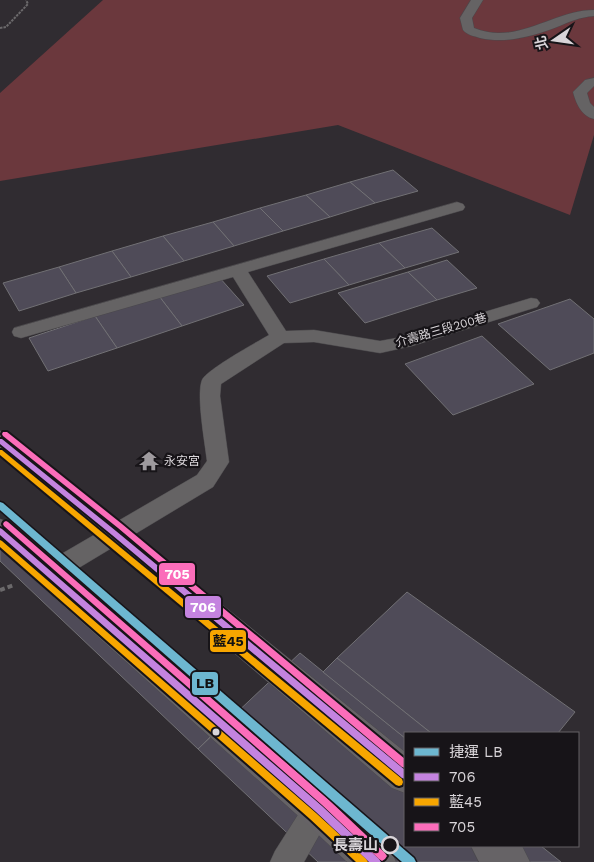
<svg xmlns="http://www.w3.org/2000/svg" width="594" height="862" viewBox="0 0 594 862" font-family="'Work Sans','Noto Sans TC',sans-serif">
<style>
.green{fill:#6b383d}
.building{fill:#4f4b58;stroke:#717074}
.lines{fill:none;stroke-linecap:round;stroke-linejoin:round}
.lane-casing{stroke:#4a484b;stroke-width:1}
.primary-casing{stroke:#4a484b;stroke-width:1}
.path-far1{stroke:#6b696b;stroke-width:2;stroke-dasharray:2.5 1;stroke-linecap:butt}
.path{stroke:#6b696b;stroke-width:4;stroke-dasharray:5 3;stroke-linecap:butt}
.lane{fill:#656364;fill-rule:evenodd}
.primary{fill:#666366;fill-rule:evenodd}
.bus-1-casing{stroke:#171418;stroke-width:4}
.bus-2-casing{stroke:#171418;stroke-width:4}
.bus-3-casing{stroke:#171418;stroke-width:4}
.bus-1{fill:#c483df;fill-rule:evenodd}
.bus-2{fill:#f7a600;fill-rule:evenodd}
.bus-3{fill:#fb6dba;fill-rule:evenodd}
.metro-1-casing{stroke:#171418;stroke-width:3}
.metro-1{fill:#6db7d0;fill-rule:evenodd}
.bus-dot{fill:#d9d5d9;stroke:#171418;stroke-width:2}
.stop-dot{fill:#171418;stroke:#d9d5d9;stroke-width:2.5}
.labels{text-anchor:middle;dominant-baseline:central;stroke-width:4.5;stroke-linejoin:round;paint-order:stroke}
.street-label{font-size:12px;fill:#d9d5d9;stroke:#171418}
.poi-label{font-size:12px;fill:#d9d5d9;stroke:#171418;text-anchor:start}
.near-stop-label{font-size:15px;font-weight:bold;fill:#d9d5d9;stroke:#171418;text-anchor:end}
.line-badge{stroke:#171418;stroke-width:2}
.badge-label{font-size:14px;text-anchor:middle;font-weight:bold;fill:#fff}
.pale-badge-label{font-size:14px;text-anchor:middle;font-weight:bold;fill:#111}
</style>
<rect width="100%" height="100%" fill="#302c31"/>
<polygon class="green" points="103,0 594,0 594,135 570,215 338,125 0,181 0,93"/>
<g class="building">
<polygon points="393,170 418,191 375,203 350,182"/>
<polygon points="350,182 375,203 330,217 306,195"/>
<polygon points="306,195 330,217 283,231 260,208"/>
<polygon points="260,208 283,231 234,246 213,222"/>
<polygon points="213,222 234,246 184,261 163,236"/>
<polygon points="432,228 459,252 405,268 379,243"/>
<polygon points="163,236 184,261 131,277 112,251"/>
<polygon points="379,243 405,268 349,285 324,259"/>
<polygon points="112,251 131,277 76,293 59,267"/>
<polygon points="324,259 349,285 290,303 267,276"/>
<polygon points="447,260 477,288 437,300 408,272"/>
<polygon points="59,267 76,293 19,311 3,283"/>
<polygon points="408,272 437,300 365,323 338,293"/>
<polygon points="219,277 244,305 182,326 159,296"/>
<polygon points="159,296 182,326 117,348 95,316"/>
<polygon points="570,299 594,319 594,353 550,370 498,324"/>
<polygon points="95,316 117,348 48,371 29,338"/>
<polygon points="482,336 534,384 453,415 405,364"/>
<polygon points="0,529 218,729 198,749 0,561"/>
<polygon points="407,592 575,712 558,733 431,733 337,658"/>
<polygon points="300,653 405,738 405,846 541,846 561,862 318,862 198,749"/>
<polygon points="337,658 431,733 405,733 405,738 323,672"/>
</g>
<g class="lines">
<defs>
<g id="lane">
<path d="M471,0H483L472,18L474,28C517,46 553,10 594,10V16C580,17 569,22 557,27C533,36 506,44 480,38C474,36 467,35 463,30L460,18Z"/>
<path d="M594,78V86L587,93L590,103L594,107V119C581,116 576,103 573,92L585,80Z"/>
<path d="M457,202L463,204L465,207L463,210L248,272L286,331L314,330L380,341L402,337L531,298L537,299L540,303L537,307L412,346L380,353L314,342L284,343L221,384L220,396L229,462L213,487L57,581L48,584L39,581L36,574L39,567L197,475L207,461C205,443 196,395 202,380C206,370 257,342 269,335L233,277L21,338L14,336L12,332L14,328Z"/>
<polygon points="319,794 330,799 334,809 304,862 270,862 275,851 308,799"/>
</g>
<g id="primary">
<polygon points="0,431 10,434 405,752 405,793 392,788 103,541 0,456"/>
<polygon points="0,519 11,523 333,796 390,848 396,862 347,862 305,822 0,549"/>
<polygon points="471,846 522,846 530,862 479,862"/>
</g>
</defs>
<use href="#lane" class="lane-casing"/>
<use href="#primary" class="primary-casing"/>
<polyline class="path-far1" points="0,28 6,27 28,4 26,0"/>
<polyline class="path" points="0,590 14,585"/>
<use href="#lane" class="lane"/>
<use href="#primary" class="primary"/>
<defs>
<g id="bus-1">
<polygon points="0,439 2,439 116,531 405,770 405,779 402,778 112,535 0,444"/>
<polygon points="0,528 2,529 322,806 379,859 381,862 369,862 316,812 0,535"/>
</g>
<g id="bus-2">
<polygon points="0,450 2,450 402,779 403,782 402,785 399,786 396,785 0,455"/>
<polygon points="0,540 2,541 316,813 366,859 368,862 356,862 310,819 0,547"/>
</g>
<g id="bus-3">
<polygon points="3,432 7,432 122,524 405,759 405,768 402,767 118,528 3,436 2,434"/>
<polygon points="6,521 8,522 328,799 385,853 387,856 385,859 382,861 379,859 322,805 4,526 3,524 4,522"/>
</g>
</defs>
<use href="#bus-1" class="bus-1-casing"/>
<use href="#bus-2" class="bus-2-casing"/>
<use href="#bus-3" class="bus-3-casing"/>
<use href="#bus-1" class="bus-1"/>
<use href="#bus-2" class="bus-2"/>
<use href="#bus-3" class="bus-3"/>
<defs>
<polygon id="metro-1" points="0,502 3,503 414,858 416,862 402,862 0,510"/>
</defs>
<use href="#metro-1" class="metro-1-casing"/>
<use href="#metro-1" class="metro-1"/>
</g>
<defs>
<symbol id="temple-bare" viewBox="-9 -9 18 18"><path d="M0-6L5-2H3V0L6.5 2.5H4V6H1.5V3h-3V6H-4V2.5H-6.5L-3 0V-2H-5Z" fill="#9e9a9e" stroke="#171418" stroke-width="2.5" paint-order="stroke"/></symbol>
</defs>
<g fill-rule="evenodd">
<use href="#temple-bare" x="135" y="447" width="28" height="28"/>
</g>
<circle class="bus-dot" cx="216" cy="732" r="4.5"/>
<circle class="stop-dot" cx="390" cy="845" r="8"/>
<g class="labels">
<g class="street-label">
<text transform="translate(441 330) rotate(-16)">介壽路三段200巷</text>
</g>
<g class="poi-label">
<text x="164" y="461">永安宮</text>
</g>
<g class="near-stop-label">
<text x="378" y="845">長壽山</text>
</g>
</g>
<g class="line-badge">
<rect x="158" y="562" width="38" height="24" rx="5" fill="#fb6dba"/>
<rect x="184" y="595" width="38" height="24" rx="5" fill="#c483df"/>
<rect x="209" y="629" width="38" height="24" rx="5" fill="#f7a600"/>
<rect x="191" y="671" width="28" height="25" rx="5" fill="#6db7d0"/>
</g>
<g class="badge-label">
<text x="177" y="579">705</text>
<text x="203" y="612">706</text>
</g>
<g class="pale-badge-label">
<text x="228" y="646">藍45</text>
<text x="205" y="688">LB</text>
</g>
<rect x="404" y="732" width="175" height="115" fill="#171418" stroke="#656165"/>
<rect x="414" y="748" width="25" height="8" fill="#6db7d0" stroke="#656165"/>
<text x="449" y="757" font-size="15" fill="#d9d5d9">捷運 LB</text>
<rect x="414" y="773" width="25" height="8" fill="#c483df" stroke="#656165"/>
<text x="449" y="782" font-size="15" fill="#d9d5d9">706</text>
<rect x="414" y="798" width="25" height="8" fill="#f7a600" stroke="#656165"/>
<text x="449" y="807" font-size="15" fill="#d9d5d9">藍45</text>
<rect x="414" y="823" width="25" height="8" fill="#fb6dba" stroke="#656165"/>
<text x="449" y="832" font-size="15" fill="#d9d5d9">705</text>
<g transform="translate(554 40) rotate(257)" stroke="#171418" stroke-width="4" paint-order="stroke">
<path d="M0-4L9 19L0 12L-9 19Z" fill="#d9d5d9"/>
<text y="-8" font-size="14" font-weight="bold" text-anchor="middle" fill="#d9d5d9">北</text>
</g>
</svg>
